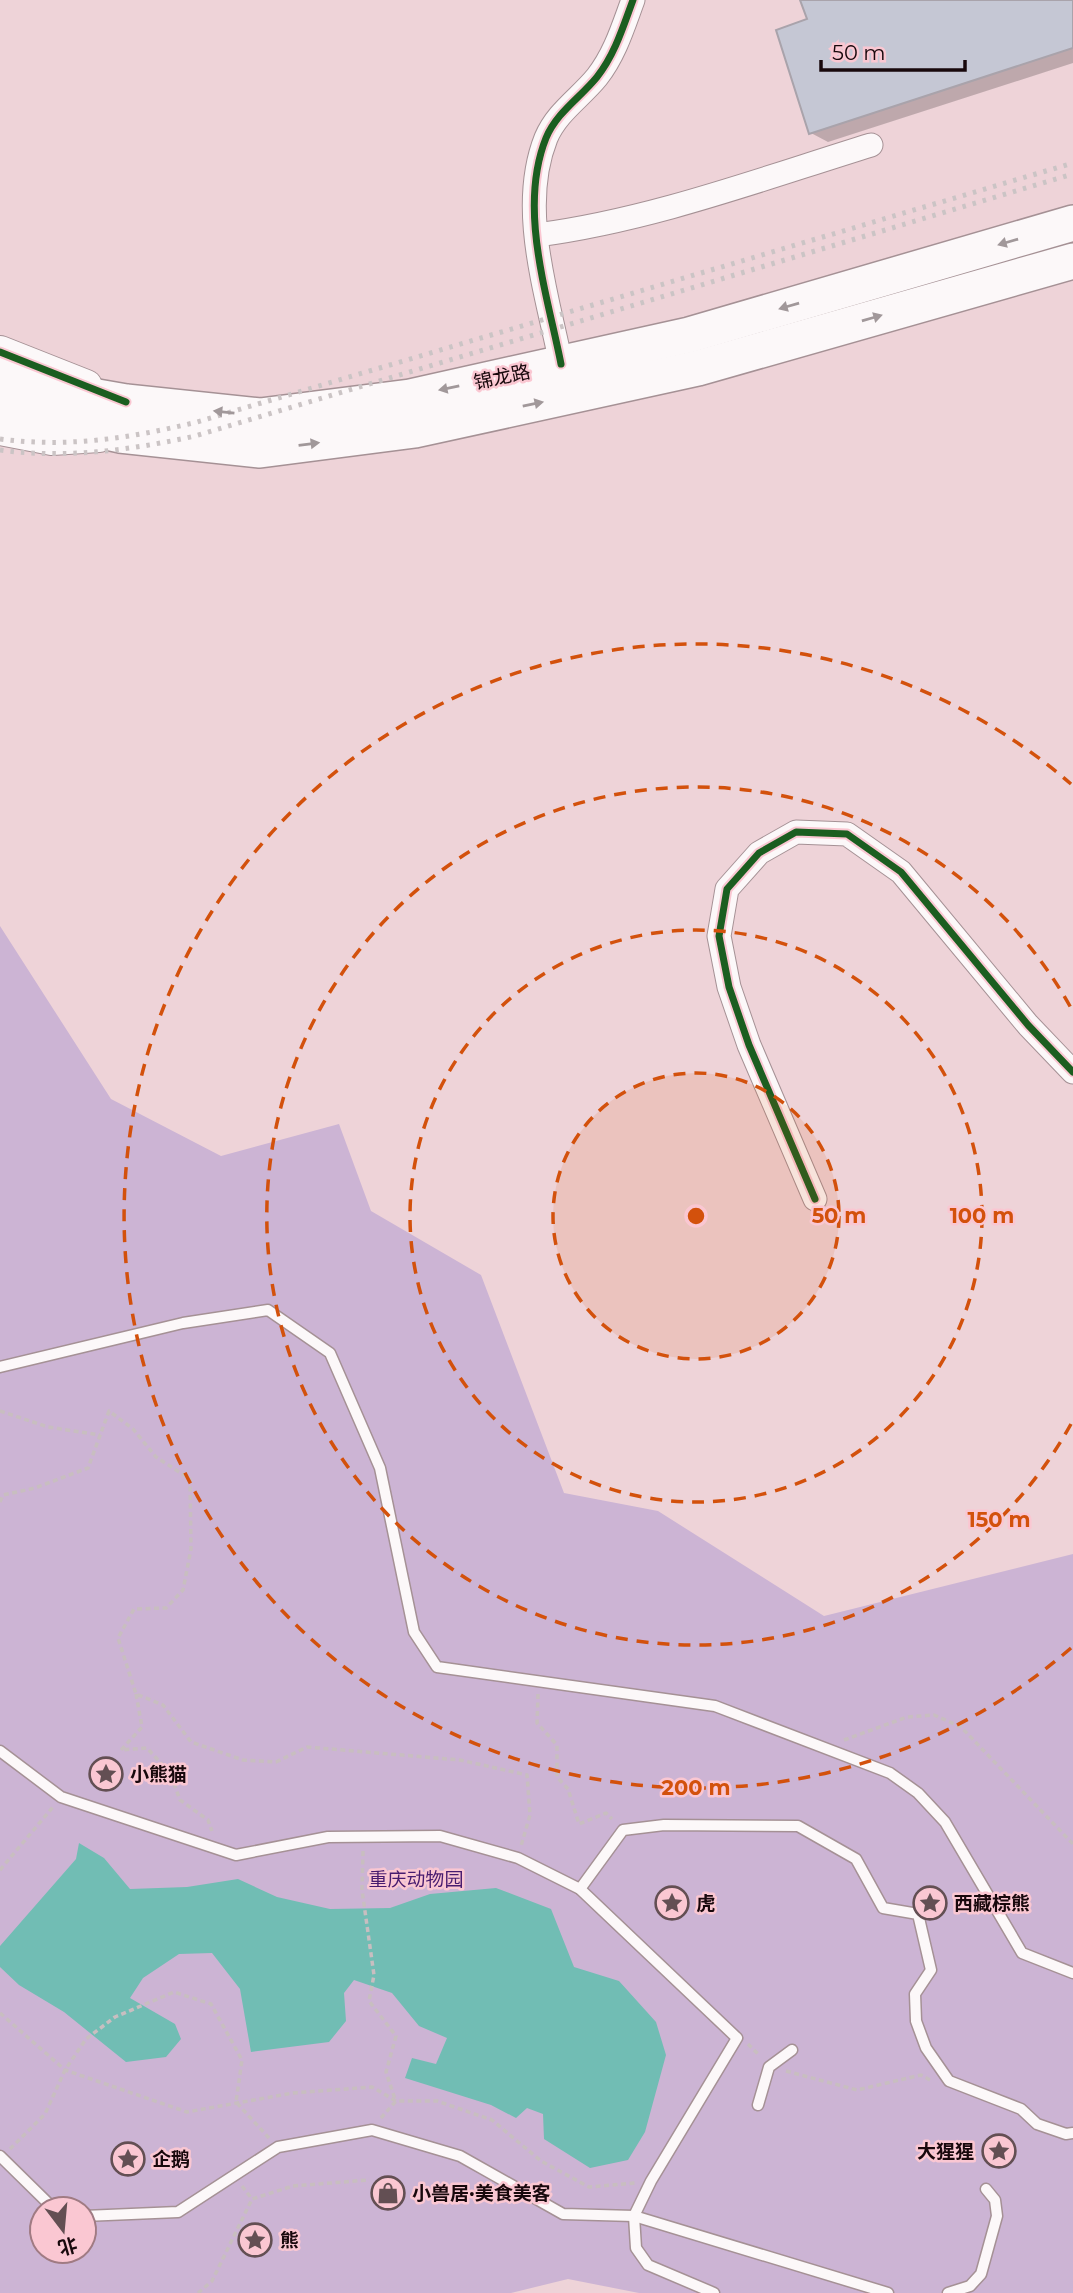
<svg xmlns="http://www.w3.org/2000/svg" width="1073" height="2293" viewBox="0 0 1073 2293" font-family="Montserrat,'Noto Sans SC',sans-serif">
<style>
.green{fill:#ccb4d4;fill-rule:evenodd}
.water{fill:#71bdb4}
.shadow{fill:#0003}
.building{fill:#c5c7d4;stroke:#a9a3ab;stroke-width:2}
.lines{fill:none;stroke-linecap:round;stroke-linejoin:round}
.lane-casing{stroke:#a59195;stroke-width:13}
.street-casing{stroke:#a59195;stroke-width:25}
.secondary-casing{stroke:#a59195;stroke-width:34}
.primary-casing{stroke:#a59195;stroke-width:38}
.path{stroke:#c8bec0;stroke-width:3.5;stroke-dasharray:5 3.5;stroke-linecap:butt}
.lane{stroke:#fcf8f9;stroke-width:10}
.street{stroke:#fcf8f9;stroke-width:23}
.secondary{stroke:#fcf8f9;stroke-width:32}
.primary{stroke:#fcf8f9;stroke-width:35}
.rail{stroke:#cbc4c5;stroke-width:5;stroke-dasharray:3.5 7;stroke-linecap:butt}
.cycleway-casing{stroke:#fac7d2;stroke-width:11}
.cycleway{stroke:#1b5e20;stroke-width:7}
.oneway{fill:#a1989a}
.ring{fill:none;stroke:#d3510c;stroke-width:3.5;stroke-dasharray:12 9}
.labels{text-anchor:middle;dominant-baseline:central;stroke-width:5;stroke-linejoin:round;paint-order:stroke}
.street-label{font-size:19px;fill:#18080c;stroke:#fac7d2}
.poi-label{font-size:19px;font-weight:bold;fill:#18080c;stroke:#fac7d2;text-anchor:start}
.park-label{font-size:19px;fill:#471b6f;stroke:#fac7d2}
.centre{fill:#d3510c;stroke:#fac7d2;stroke-width:3.5}
.ring-label{font-size:21px;text-anchor:middle;font-weight:bold;fill:#d3510c;stroke:#fac7d2;stroke-width:5;stroke-linejoin:round;paint-order:stroke}
</style>
<rect width="100%" height="100%" fill="#eed3d8"/>
<path class="green" d="M0,926L111,1099L221,1156L339,1124L371,1211L481,1275L564,1493L658,1511L824,1616L1073,1554V2293H639L568,2279L511,2293H0ZM42,2209H84V2251H42Z"/>
<polygon class="water" points="79,1843 104,1858 130,1889 187,1887 238,1879 277,1897 330,1909 390,1908 430,1894 496,1888 551,1909 574,1967 619,1981 656,2022 666,2055 645,2132 628,2160 590,2168 544,2139 543,2114 527,2108 516,2118 491,2105 405,2078 412,2058 436,2064 447,2038 419,2026 392,1993 354,1980 344,1993 346,2021 329,2042 251,2052 240,1989 212,1953 179,1954 143,1978 130,1998 175,2024 181,2039 166,2057 126,2062 64,2012 19,1985 0,1967 0,1946 76,1859"/>
<polygon class="shadow" points="802,0 1073,0 1073,63 828,142 811,133 809,21"/>
<polygon class="building" points="800,0 1073,0 1073,48 809,134 776,30 807,19"/>
<g class="lines">
<defs>
<g id="lane">
<polyline points="0,1367 183,1323 268,1310 330,1353 380,1468 414,1632 437,1667 715,1706 890,1773 918,1793 945,1822 1022,1953 1073,1973"/>
<polyline points="0,1751 61,1797 236,1855 328,1837 440,1836 518,1858 580,1889 737,2038 651,2181 634,2216 636,2248 648,2265 714,2293"/>
<polyline points="580,1889 623,1830 664,1825 798,1826 856,1859 883,1908 918,1914 931,1970 915,1994 916,2021 926,2048 949,2081 1021,2109 1037,2124 1066,2134 1073,2133"/>
<polyline points="758,2105 769,2067 792,2050"/>
<polyline points="0,2156 54,2209"/>
<polyline points="84,2216 178,2212 278,2147 372,2130 460,2156 563,2214 634,2216 888,2293"/>
<polyline points="948,2293 970,2286 981,2274 997,2216 995,2200 986,2189"/>
</g>
<g id="street">
<path d="M537,235C651,220 761,179 871,145"/>
<path d="M561,364C547,293 518,208 546,138C557,112 580,98 597,77C615,54 623,27 633,0"/>
<polyline points="815,1199 749,1045 729,987 719,936 727,889 759,853 796,832 847,834 901,872 1028,1025 1073,1072"/>
</g>
<g id="secondary">
<polyline points="0,352 86,386"/>
<polyline points="0,429 52,439 99,436"/>
</g>
<g id="primary">
<polyline points="0,380 126,402 260,416 410,397 689,335 1073,223"/>
<polyline points="0,409 120,435 260,450 415,430 698,368 1073,261"/>
</g>
</defs>
<use href="#lane" class="lane-casing"/>
<use href="#street" class="street-casing"/>
<use href="#secondary" class="secondary-casing"/>
<use href="#primary" class="primary-casing"/>
<g class="path">
<polyline points="0,1411 48,1427 100,1435"/>
<polyline points="0,1502 3,1495 35,1488 88,1468 109,1411 133,1429 156,1457 190,1479 191,1549 183,1590 166,1608 134,1609 118,1638 136,1694 163,1705 191,1742 243,1760 276,1762 307,1747 460,1760 527,1775 530,1815 521,1846"/>
<polyline points="136,1694 142,1727 121,1750 147,1748 170,1773 180,1800 208,1820 212,1831"/>
<polyline points="538,1694 537,1723 557,1745 557,1777 568,1789 579,1824 606,1813 612,1819"/>
<polyline points="844,1740 907,1717 934,1715 961,1727 1073,1844"/>
<polyline points="363,1851 362,1890 374,1975 369,2001 396,2036 386,2072 395,2099"/>
<polyline points="0,1870 53,1807"/>
<polyline points="0,2013 65,2070 187,2112 293,2093 372,2087 396,2101 437,2101 492,2120 541,2161 589,2187 635,2183"/>
<polyline points="748,2044 760,2056"/>
<polyline points="786,2071 857,2090 921,2075 930,2080"/>
<polyline points="381,2118 396,2101"/>
<polyline points="10,2149 45,2114 65,2070 86,2039 115,2017 174,1992 211,2004 242,2060 236,2102 269,2138"/>
<polyline points="242,2186 252,2199 293,2186 368,2180"/>
<polyline points="198,2293 212,2281 252,2199"/>
</g>
<use href="#lane" class="lane"/>
<use href="#street" class="street"/>
<use href="#secondary" class="secondary"/>
<use href="#primary" class="primary"/>
<g class="rail">
<path d="M0,439C68,448 131,438 197,422L1073,163"/>
<path d="M0,450C66,459 131,450 195,436L1073,174"/>
</g>
<defs>
<g id="cycleway">
<polyline points="0,352 126,402"/>
<path d="M561,364C547,293 518,208 546,138C557,112 580,98 597,77C615,54 623,27 633,0"/>
<polyline points="815,1199 749,1045 729,987 719,936 727,889 759,853 796,832 847,834 901,872 1028,1025 1073,1072"/>
</g>
</defs>
<use href="#cycleway" class="cycleway-casing"/>
<use href="#cycleway" class="cycleway"/>
</g>
<defs><path id="oneway-solid" d="M-6-.8H1V-3.2L6.5 0L1 3.2V.8H-6Z" transform="scale(1.75)"/></defs>
<g class="oneway">
<use href="#oneway-solid" transform="translate(1008 242) rotate(164)"/>
<use href="#oneway-solid" transform="translate(789 306) rotate(164)"/>
<use href="#oneway-solid" transform="translate(872 318) rotate(-16)"/>
<use href="#oneway-solid" transform="translate(449 388) rotate(168)"/>
<use href="#oneway-solid" transform="translate(533 404) rotate(-12)"/>
<use href="#oneway-solid" transform="translate(224 412) rotate(-174)"/>
<use href="#oneway-solid" transform="translate(309 444) rotate(-7)"/>
</g>
<circle cx="696" cy="1216" r="143" fill="#d3510c" fill-opacity=".12"/>
<g class="ring">
<circle cx="696" cy="1216" r="143"/>
<circle cx="696" cy="1216" r="286"/>
<path d="M1071 1424A429 429 0 1 1 1071 1008"/>
<path d="M1071 1648A572 572 0 1 1 1071 784"/>
</g>
<defs>
<symbol id="sight-ring" viewBox="-11 -11 22 22"><circle r="9.5" fill="#fac7d2" stroke="#634f53" stroke-width="1.5"/><path d="M0-6L1.8-2.2L6-1.7L2.9 1.2L3.7 5.4L0 3.3L-3.7 5.4L-2.9 1.2L-6-1.7L-1.8-2.2Z" fill="#634f53"/></symbol>
<symbol id="shop-ring" viewBox="-11 -11 22 22"><circle r="9.5" fill="#fac7d2" stroke="#634f53" stroke-width="1.5"/><path d="M-5-2.5h2.3a2.7 3.5 0 0 1 5.4 0H5L5.5 6h-11ZM-1.5-2.5h3a1.5 2.3 0 0 0-3 0Z" fill="#634f53"/></symbol>
</defs>
<g fill-rule="evenodd">
<use href="#sight-ring" x="87" y="1755" width="38" height="38"/>
<use href="#sight-ring" x="653" y="1884" width="38" height="38"/>
<use href="#sight-ring" x="911" y="1884" width="38" height="38"/>
<use href="#sight-ring" x="980" y="2132" width="38" height="38"/>
<use href="#sight-ring" x="109" y="2140" width="38" height="38"/>
<use href="#shop-ring" x="369" y="2174" width="38" height="38"/>
<use href="#sight-ring" x="236" y="2221" width="38" height="38"/>
</g>
<g class="labels">
<g class="street-label">
<text transform="translate(502 377) rotate(-12)">锦龙路</text>
</g>
<g class="poi-label">
<text x="130" y="1774">小熊猫</text>
<text x="696" y="1903">虎</text>
<text x="954" y="1903">西藏棕熊</text>
<text x="974" y="2151" text-anchor="end">大猩猩</text>
<text x="152" y="2159">企鹅</text>
<text x="412" y="2193">小兽居·美食美客</text>
<text x="280" y="2240">熊</text>
</g>
<g class="park-label">
<text x="416" y="1879">重庆动物园</text>
</g>
</g>
<circle cx="696" cy="1216" r="10" class="centre"/>
<g class="ring-label">
<text x="839" y="1223">50 m</text>
<text x="982" y="1223">100 m</text>
<text x="999" y="1527">150 m</text>
<text x="696" y="1795">200 m</text>
</g>
<g transform="translate(63 2230) rotate(164)"><circle r="33" fill="#fac7d2" stroke="#a07b83" stroke-width="2"/>
<path d="M0-5L12 26L0 18L-12 26Z" fill="#634f53"/>
<text y="-10" font-size="19" font-weight="bold" text-anchor="middle" fill="#18080c">北</text>
</g>
<path d="M821 60v10h144v-10" fill="none" stroke="#18080c" stroke-width="3.5"/>
<text x="832" y="60" font-size="21" fill="#18080c" stroke="#fac7d2" stroke-width="5" paint-order="stroke">50 m</text>
</svg>
